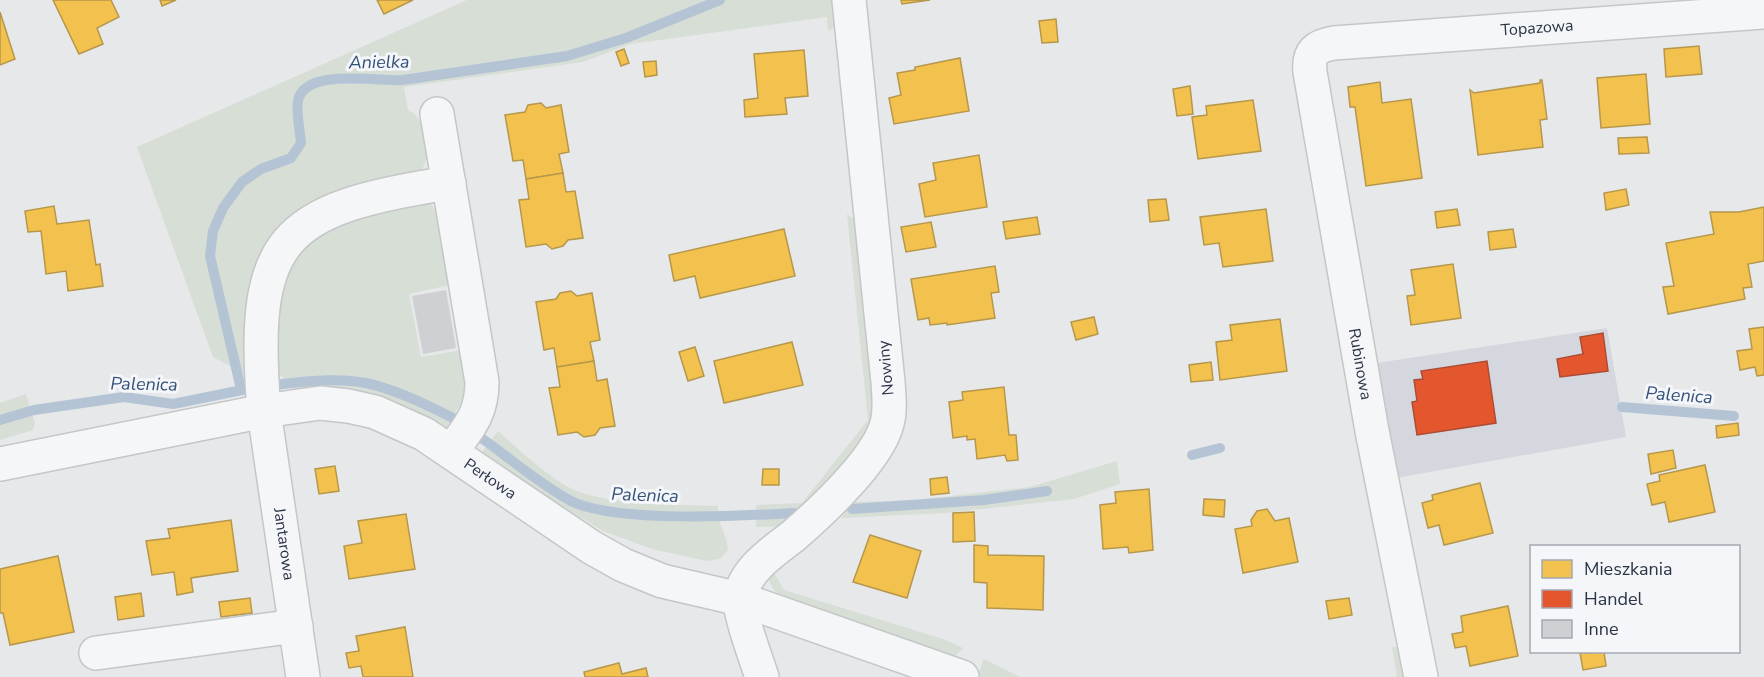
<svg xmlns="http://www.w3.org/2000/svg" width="1764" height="677" viewBox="0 0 1764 677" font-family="'Nunito Sans',sans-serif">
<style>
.built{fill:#d4d7dd}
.green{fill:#d6ded6}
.homes{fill:#f2c14e;stroke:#b6974b;stroke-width:1.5}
.shops{fill:#e4572e;stroke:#ac4c35;stroke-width:1.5}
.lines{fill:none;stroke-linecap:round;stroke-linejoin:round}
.stream{stroke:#b4c4d5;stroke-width:10}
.building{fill:#ced0d3}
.minor-casing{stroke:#c4c6c8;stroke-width:36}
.minor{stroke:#f5f6f7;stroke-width:33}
.labels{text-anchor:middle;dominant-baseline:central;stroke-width:6;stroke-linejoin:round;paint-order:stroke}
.street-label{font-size:16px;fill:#2b3445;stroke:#f4f6f9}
.water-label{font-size:18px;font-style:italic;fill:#34527a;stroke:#f4f6f9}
</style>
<rect width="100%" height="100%" fill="#e6e8ea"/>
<polygon class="built" points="1607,328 1626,437 1396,478 1377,363"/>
<g class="green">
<path d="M467,0H837L839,25L828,31L827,17L630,44L583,62L404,87L408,110C430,122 433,153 420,173L327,222L428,201L438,213L450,285L409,294L421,357L462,350C471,392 465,397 444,432L296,393L274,368L244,373L213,357L137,147Z"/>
<polygon points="847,214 855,220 877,397 871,430 797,519 785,526 756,527 756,505 802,503 868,420"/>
<polygon points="26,394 35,423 33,430 0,440 0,403"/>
<path d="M498,431C518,449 554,483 579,492C623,506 672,504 718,506C717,526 726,530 728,550L719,559L707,561L652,549L603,531L479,456Z"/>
<polygon points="1117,461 1120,484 1074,499 944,513 841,518 854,502 916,500 1030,487"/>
<polygon points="784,560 788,561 774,573 784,590 943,639 963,648 951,661 780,600 768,579 769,571"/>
<polygon points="1392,647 1402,647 1408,677 1397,677"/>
<polygon points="984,659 1020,677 982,677 978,675"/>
</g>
<g class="homes">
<polygon points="53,0 111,0 119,17 97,28 103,44 79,54"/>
<polygon points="160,0 176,0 162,6"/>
<polygon points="377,0 413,0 384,14"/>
<polygon points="901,0 930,0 902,4"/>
<polygon points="0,12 15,59 0,65"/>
<polygon points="1056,19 1058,42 1042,43 1039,21"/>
<polygon points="1699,46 1702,74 1666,77 1664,49"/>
<polygon points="624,49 629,63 621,66 616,52"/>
<polygon points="804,50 808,96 785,98 787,114 745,117 744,100 758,98 754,54"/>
<polygon points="960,58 969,111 894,124 889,98 901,95 897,73 915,70 915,67"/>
<polygon points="656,61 657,75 645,77 643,62"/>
<polygon points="1646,74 1650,124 1601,128 1597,78"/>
<polygon points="1540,80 1542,80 1547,119 1540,120 1543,147 1478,155 1470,90 1474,93 1540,83"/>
<polygon points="1380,82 1382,103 1411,99 1422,178 1366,186 1355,107 1350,107 1348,87"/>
<polygon points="1190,86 1193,114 1177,116 1173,89"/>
<polygon points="1253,100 1261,151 1198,159 1192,117 1207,115 1206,106"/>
<polygon points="541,103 546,108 561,105 569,152 559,154 563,173 526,179 523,160 513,161 505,115 525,112 528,105"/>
<polygon points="1647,137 1649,153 1619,154 1618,138"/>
<polygon points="979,155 987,207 925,217 919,184 936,180 933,163"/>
<polygon points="563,173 566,192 575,191 583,238 568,240 563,246 552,249 546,244 526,247 519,200 529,199 526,179"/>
<polygon points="1626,189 1629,205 1606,210 1604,193"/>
<polygon points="1166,199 1169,220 1150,222 1148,200"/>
<polygon points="54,206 57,224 89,220 96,265 100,264 103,286 68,291 66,271 46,274 41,231 28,232 25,211"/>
<polygon points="1764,207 1764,261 1748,264 1752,287 1743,288 1745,299 1668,314 1663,287 1674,286 1666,243 1714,234 1710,212 1739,212"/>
<polygon points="1266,209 1273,261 1223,267 1219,243 1204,245 1200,217"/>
<polygon points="1457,209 1460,225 1437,228 1435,212"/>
<polygon points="1037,217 1040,234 1006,239 1003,222"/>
<polygon points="931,222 936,247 906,252 901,227"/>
<polygon points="784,229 795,276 700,298 695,276 674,281 669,255"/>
<polygon points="1513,229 1516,247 1490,250 1488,232"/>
<polygon points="1453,264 1461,318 1411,325 1407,296 1415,295 1411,270"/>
<polygon points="995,266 999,292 991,293 995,318 947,325 947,323 930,325 929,318 918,320 911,279"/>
<polygon points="571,291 577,296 592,293 600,340 590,342 594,361 557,367 554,348 544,350 536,302 556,299 560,293"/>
<polygon points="1094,317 1098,334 1076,340 1071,322"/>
<polygon points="1280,319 1287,371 1220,380 1216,342 1232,340 1230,325"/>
<polygon points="1764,327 1764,375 1757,376 1755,367 1740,370 1737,351 1752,349 1749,329"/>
<polygon points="792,342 803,385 724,403 714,361"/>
<polygon points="695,347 704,376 688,381 679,352"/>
<polygon points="594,361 597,381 607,379 615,426 600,428 595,435 584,437 577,432 558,435 549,388 560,387 557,367"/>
<polygon points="1211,362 1213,380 1191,382 1189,365"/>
<polygon points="1004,387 1009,435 1016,435 1018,460 1007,461 1005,455 977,459 975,439 967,440 967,436 953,438 949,402 963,400 962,392"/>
<polygon points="1738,423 1739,435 1717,438 1716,426"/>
<polygon points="1673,450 1676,468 1651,474 1648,454"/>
<polygon points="1705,465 1715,512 1669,522 1665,502 1652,505 1647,484 1660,481 1659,475"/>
<polygon points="335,466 339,491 319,494 315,469"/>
<polygon points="763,469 779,469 779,485 762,485"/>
<polygon points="947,477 949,493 931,495 930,479"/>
<polygon points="1480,483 1493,533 1444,545 1439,525 1428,528 1422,503 1433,500 1432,495"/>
<polygon points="1149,489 1153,550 1129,553 1128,547 1103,549 1100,505 1116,503 1115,492"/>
<polygon points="1204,499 1225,500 1224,517 1203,515"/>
<polygon points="1267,509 1275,521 1289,518 1298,562 1243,573 1235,529 1252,526 1251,520 1257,511"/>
<polygon points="974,512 975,541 953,542 953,513"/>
<polygon points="406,514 415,569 349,579 344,546 362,543 358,521"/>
<polygon points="231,520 238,571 191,578 193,592 177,595 174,572 152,575 146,541 170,538 168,529"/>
<polygon points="870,535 921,551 907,598 853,582"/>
<polygon points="974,545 988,546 988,555 1044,556 1043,610 987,608 987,583 974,582"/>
<polygon points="58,556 74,632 10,645 3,613 0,613 0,569"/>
<polygon points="141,593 144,616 118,620 115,597"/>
<polygon points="250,598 252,613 221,617 219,602"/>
<polygon points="1349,598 1352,615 1329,619 1326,601"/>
<polygon points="1508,606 1518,656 1470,666 1466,646 1455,648 1452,634 1463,632 1461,616"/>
<polygon points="405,627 413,677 363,677 361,666 349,668 346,653 359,651 356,636"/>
<polygon points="1604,652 1606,666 1583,670 1580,653"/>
<polygon points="619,663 622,674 646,668 648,677 585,677 584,672"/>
</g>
<g class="shops">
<polygon points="1603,333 1608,371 1560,377 1557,359 1583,354 1580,337"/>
<polygon points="1487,361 1496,423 1417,435 1412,402 1417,401 1414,380 1423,379 1421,371"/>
</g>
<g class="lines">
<g class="stream">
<path d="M273,385C303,382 336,377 366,383C397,390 425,404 453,418"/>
<path d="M241,389L210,256L213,231L223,208L242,182L261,169L291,158L301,143C300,130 296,113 298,101C304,67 380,82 403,80L567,56L626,38L720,0"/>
<polyline points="1622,407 1734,416"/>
<polyline points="0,420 34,410 124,397 173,404 247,389"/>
<path d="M480,437C510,458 539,484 571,501C615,523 742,516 794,513"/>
<polyline points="1192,455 1220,448"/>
<polyline points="852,509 984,500 1047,491"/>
</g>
</g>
<polygon class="building" points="446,290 456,348 423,354 412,296"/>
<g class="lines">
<defs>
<g id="minor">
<path d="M437,114L482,382C482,414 469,427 451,452"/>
<polyline points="0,464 264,411 320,403 348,406 375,412 424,434 591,547 623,565 662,581 740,599 962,677"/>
<polyline points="96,653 296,626"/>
<path d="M303,677L264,411C250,238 280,209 449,183"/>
<path d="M762,677C757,662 738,610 740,598C744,571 772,552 792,537C820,513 875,462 886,427C891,413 889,397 888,382L849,0"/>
<path d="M1421,677L1372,431L1310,72C1308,53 1315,46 1334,43L1764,12"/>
</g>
</defs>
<use href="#minor" class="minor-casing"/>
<use href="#minor" class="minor"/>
</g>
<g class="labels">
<g class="street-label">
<text transform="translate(1537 28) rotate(-4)">Topazowa</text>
<text transform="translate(1360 364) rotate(80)">Rubinowa</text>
<text transform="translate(886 368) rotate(-95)">Nowiny</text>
<text transform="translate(490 479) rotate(34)">Perłowa</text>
<text transform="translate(284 544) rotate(82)">Jantarowa</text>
</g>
<g class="water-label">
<text transform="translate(379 62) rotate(-1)">Anielka</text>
<text transform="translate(144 384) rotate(1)">Palenica</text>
<text transform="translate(1679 395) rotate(4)">Palenica</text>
<text transform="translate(645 495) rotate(2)">Palenica</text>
</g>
</g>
<rect x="1530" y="545" width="210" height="108" fill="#f4f6f9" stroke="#a4a8b1" stroke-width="1.5"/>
<rect x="1542" y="560" width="30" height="18" fill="#f2c14e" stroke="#a4a8b1" stroke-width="1.5"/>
<text x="1584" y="575" font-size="18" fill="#2b3445">Mieszkania</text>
<rect x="1542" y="590" width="30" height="18" fill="#e4572e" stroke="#a4a8b1" stroke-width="1.5"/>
<text x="1584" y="605" font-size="18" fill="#2b3445">Handel</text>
<rect x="1542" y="620" width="30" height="18" fill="#ced0d3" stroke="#a4a8b1" stroke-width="1.5"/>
<text x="1584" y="635" font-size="18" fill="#2b3445">Inne</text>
</svg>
